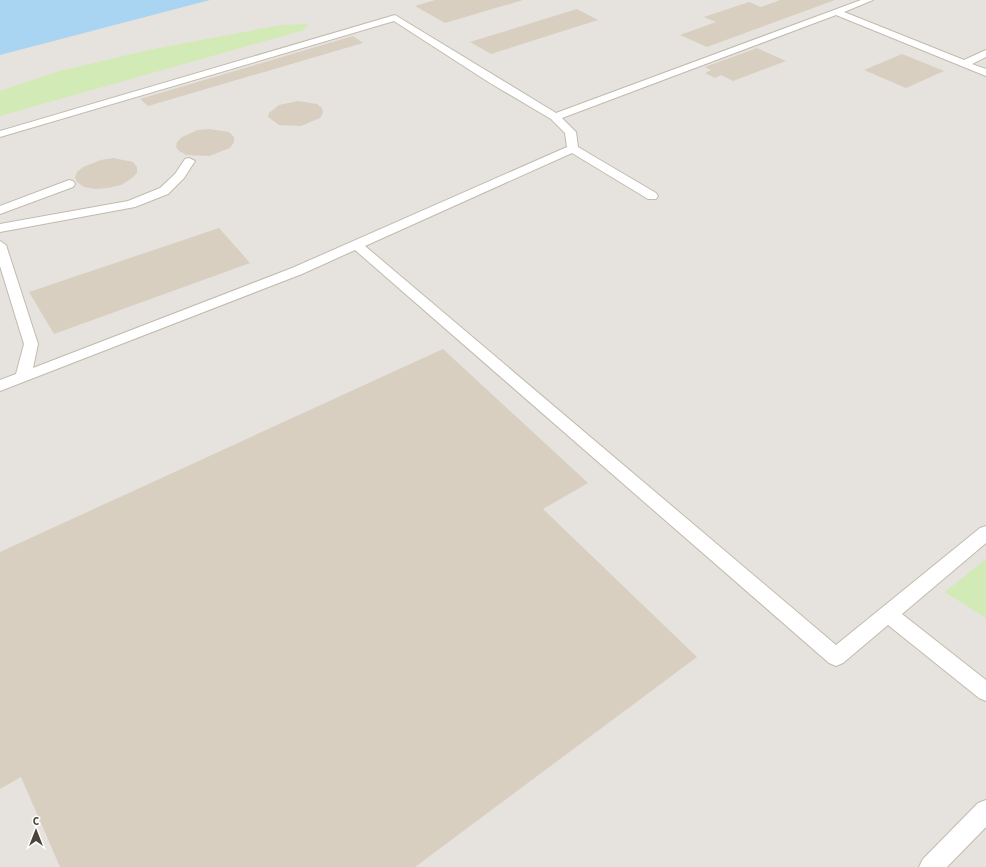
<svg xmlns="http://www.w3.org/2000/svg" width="986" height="867" viewBox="0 0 986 867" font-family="'Source Sans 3',sans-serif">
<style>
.industrial{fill:#e6e2dd}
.green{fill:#d2eab5}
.water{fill:#a9d4f2}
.building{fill:#d8cfc1}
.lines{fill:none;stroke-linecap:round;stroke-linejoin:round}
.service-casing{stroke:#c2bbae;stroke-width:2}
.service{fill:#fff;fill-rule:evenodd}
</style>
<rect width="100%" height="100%" fill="#f6f3ec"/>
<rect class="industrial" x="0" y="0" width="986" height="867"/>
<g class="green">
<polygon points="308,24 304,30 0,116 0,91 60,71 149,50 281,25"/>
<polygon points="986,559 986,618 945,592"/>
</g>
<polygon class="water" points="0,0 210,0 0,55"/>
<g class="building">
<polygon points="435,0 523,0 445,23 415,6"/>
<polygon points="780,0 835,0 707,47 680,35 716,22 704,17 749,2 761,7"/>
<polygon points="577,9 598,20 491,54 470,42"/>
<polygon points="353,36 363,43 148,106 140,99"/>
<polygon points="757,48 786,61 733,81 721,75 715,78 705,73 711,70 705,67"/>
<polygon points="902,54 944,71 906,88 864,70"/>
<polygon points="298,101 317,104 322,108 323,113 320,118 301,126 279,125 268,117 269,113 279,105"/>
<polygon points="209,129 229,132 234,137 234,142 230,148 209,156 186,155 179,151 176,147 177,142 182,137 198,130"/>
<polygon points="113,158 133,162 137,167 137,173 131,179 121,185 108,188 95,189 84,187 77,182 75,178 77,172 83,167 101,160"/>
<polygon points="219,228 250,263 54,334 29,292"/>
<polygon points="443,349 588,483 543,509 697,657 415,867 60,867 21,777 0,789 0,552"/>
</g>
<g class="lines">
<defs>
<g id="service">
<polygon points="861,0 873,0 844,12 964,60 986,50 986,57 972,64 986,69 986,76 836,15 562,118 576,132 578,147 656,193 658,196 656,199 648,199 572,153 365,246 836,645 980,528 986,526 986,543 902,614 986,680 986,701 979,698 888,625 843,663 836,666 829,663 355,250 302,274 0,391 0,380 16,374 24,344 0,266 0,241 6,245 38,344 33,368 292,268 567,147 565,133 551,119 490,83 394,21 0,137 0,131 395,15 556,113"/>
<polygon points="189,158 195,161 184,178 168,194 135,207 0,232 0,224 128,201 160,188 175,174 185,159"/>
<polygon points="69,180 73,181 75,184 73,187 0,214 0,206"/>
<polygon points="986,800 986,827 947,867 919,867 923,859 978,803"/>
</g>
</defs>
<use href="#service" class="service-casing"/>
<use href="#service" class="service"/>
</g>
<g transform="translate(36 831)" stroke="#ffffff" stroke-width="3" paint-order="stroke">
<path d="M0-3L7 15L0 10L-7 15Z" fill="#4b4439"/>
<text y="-6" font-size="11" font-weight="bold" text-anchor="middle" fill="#4b4439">С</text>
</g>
</svg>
